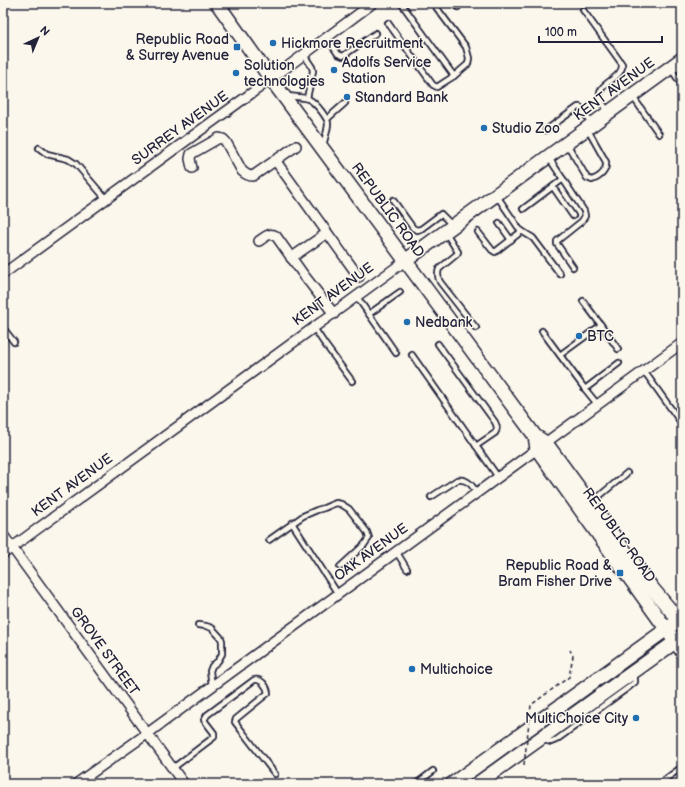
<svg xmlns="http://www.w3.org/2000/svg" width="685" height="787" viewBox="0 0 685 787" font-family="'Balsamiq Sans',sans-serif">
<style>
.lines{fill:none;stroke-linecap:round;stroke-linejoin:round}
.service-casing{stroke:#22223b;stroke-width:8}
.minor-casing{stroke:#22223b;stroke-width:12}
.secondary-casing{stroke:#22223b;stroke-width:16}
.service{stroke:#fbf7ec;stroke-width:4.5}
.minor{stroke:#fbf7ec;stroke-width:9}
.secondary{stroke:#fbf7ec;stroke-width:13}
.path-bridge{stroke:#22223b;stroke-width:1.5;stroke-dasharray:4 3;stroke-linecap:butt}
.poi-dot{fill:#1f6fb2;stroke:#fbf7ec;stroke-width:1.5}
.labels{text-anchor:middle;dominant-baseline:central;stroke-width:3;stroke-linejoin:round;paint-order:stroke}
.poi-label{font-size:14px;fill:#22223b;stroke:#fbf7ec;text-anchor:start}
.street-label{font-size:14px;fill:#22223b;stroke:#fbf7ec}
</style>
<rect width="100%" height="100%" fill="#fbf7ec"/>
<filter id="ink" filterUnits="userSpaceOnUse"><feTurbulence type="fractalNoise" baseFrequency=".025" numOctaves="2"/><feDisplacementMap in="SourceGraphic" scale="8" xChannelSelector="R" yChannelSelector="G"/><feConvolveMatrix kernelMatrix="1 2 1 2 8 2 1 2 1" color-interpolation-filters="sRGB"/></filter>
<g filter="url(#ink)">
<g class="lines">
<defs>
<g id="service">
<polyline points="401,3 454,76"/>
<polyline points="455,3 458,7"/>
<path d="M583,10L622,64C624,79 597,82 600,97C601,102 605,107 608,111"/>
<polyline points="388,23 433,85 437,87 440,85 454,76 468,64 469,58 466,47 433,3"/>
<polyline points="327,38 338,54 343,56 376,33"/>
<polyline points="304,55 312,67 313,71 307,98"/>
<polyline points="671,69 682,85"/>
<path d="M286,96C306,98 309,95 322,112C324,115 327,118 328,123C328,130 325,138 323,145"/>
<polyline points="633,97 659,134"/>
<polyline points="327,119 345,103"/>
<polyline points="546,130 578,107 580,107 591,123"/>
<path d="M567,144L587,178L592,180C600,177 607,171 606,162L588,130"/>
<polyline points="39,148 47,154 68,159 76,164 106,199"/>
<polyline points="549,158 584,211 585,216 582,221 557,241 557,244 573,267"/>
<polyline points="553,187 573,216"/>
<polyline points="497,196 520,230 533,238 560,274"/>
<polyline points="393,200 413,228 417,230 421,229 441,214 452,225"/>
<polyline points="523,209 563,179"/>
<polyline points="499,223 511,240"/>
<polyline points="478,232 492,250 495,252 522,231"/>
<path d="M446,233L458,252L457,254L439,269C437,274 438,278 440,282L476,328"/>
<polyline points="357,297 396,353"/>
<polyline points="583,301 601,325"/>
<polyline points="369,314 400,292"/>
<polyline points="3,328 14,342"/>
<polyline points="314,328 324,343 352,381"/>
<polyline points="542,331 585,389 598,405"/>
<path d="M438,344L495,422C497,426 498,429 495,433L476,446"/>
<polyline points="412,355 498,477"/>
<polyline points="560,355 601,325 618,349"/>
<polyline points="644,371 682,424"/>
<polyline points="585,389 619,363"/>
<path d="M431,497L457,480C467,478 472,485 477,493"/>
<polyline points="591,503 627,473"/>
<polyline points="292,523 338,594"/>
<polyline points="269,540 303,516 317,510 324,508 331,505 336,503 341,504 349,509 367,532 369,538 364,545 340,567"/>
<polyline points="396,551 407,569"/>
<polyline points="198,625 206,626 212,628 221,638 222,641 222,654 218,661 212,666 210,671 212,686"/>
<polyline points="544,740 551,742 556,740 629,687 635,682 634,673"/>
<path d="M173,768L214,737V733L204,720L207,715L254,680C261,678 267,686 268,693L236,719L235,722L275,774"/>
<polyline points="464,776 470,784"/>
<polyline points="416,784 433,771"/>
<polyline points="659,784 682,767"/>
</g>
<g id="minor">
<polyline points="275,160 359,277"/>
<path d="M192,168L190,159L191,154L219,138L223,139L226,142L242,171C245,174 248,176 253,176L296,146"/>
<path d="M259,241C265,237 269,232 276,236L303,274L334,314"/>
<polyline points="291,258 327,233"/>
<polyline points="3,274 271,79 373,3"/>
<polyline points="3,535 184,784"/>
<polyline points="3,554 405,261"/>
<polyline points="76,784 148,733 682,343"/>
</g>
<g id="secondary">
<polyline points="217,3 271,79 535,436 546,443 652,588 682,624"/>
<polyline points="405,261 682,59"/>
<polyline points="535,436 537,449 682,651"/>
<polyline points="452,784 682,618"/>
<polyline points="477,784 682,637"/>
</g>
</defs>
<use href="#service" class="service-casing"/>
<use href="#minor" class="minor-casing"/>
<use href="#secondary" class="secondary-casing"/>
<use href="#service" class="service"/>
<use href="#minor" class="minor"/>
<use href="#secondary" class="secondary"/>
<polyline class="path-bridge" points="524,765 531,705 569,677 573,656 570,650"/>
</g>
</g>
<g class="poi-dot">
<circle cx="273" cy="43" r="4"/>
<rect x="233" y="43" width="8" height="8" rx="2"/>
<circle cx="334" cy="70" r="4"/>
<circle cx="236" cy="73" r="4"/>
<circle cx="347" cy="97" r="4"/>
<circle cx="484" cy="128" r="4"/>
<circle cx="407" cy="322" r="4"/>
<circle cx="579" cy="336" r="4"/>
<rect x="616" y="569" width="8" height="8" rx="2"/>
<circle cx="412" cy="669" r="4"/>
<circle cx="636" cy="718" r="4"/>
</g>
<g class="labels">
<g class="poi-label">
<text x="229" y="39" text-anchor="end">Republic Road<tspan x="229" dy="16">&amp; Surrey Avenue</tspan></text>
<text x="281" y="43">Hickmore Recruitment</text>
<text x="342" y="62">Adolfs Service<tspan x="342" dy="16">Station</tspan></text>
<text x="244" y="65">Solution<tspan x="244" dy="16">technologies</tspan></text>
<text x="355" y="97">Standard Bank</text>
<text x="492" y="128">Studio Zoo</text>
<text x="415" y="322">Nedbank</text>
<text x="587" y="336">BTC</text>
<text x="612" y="565" text-anchor="end">Republic Road &amp;<tspan x="612" dy="16">Bram Fisher Drive</tspan></text>
<text x="420" y="669">Multichoice</text>
<text x="628" y="718" text-anchor="end">MultiChoice City</text>
</g>
<g class="street-label">
<text transform="translate(614 89) rotate(-36)">KENT AVENUE</text>
<text transform="translate(180 128) rotate(-36)">SURREY AVENUE</text>
<text transform="translate(388 210) rotate(54)">REPUBLIC ROAD</text>
<text transform="translate(333 294) rotate(-36)">KENT AVENUE</text>
<text transform="translate(72 485) rotate(-36)">KENT AVENUE</text>
<text transform="translate(619 535) rotate(54)">REPUBLIC ROAD</text>
<text transform="translate(371 552) rotate(-36)">OAK AVENUE</text>
<text transform="translate(105 651) rotate(54)">GROVE STREET</text>
</g>
</g>
<rect width="685" height="787" fill="none" stroke="#fbf7ec" stroke-width="16"/>
<rect x="8" y="8" width="669" height="771" fill="none" stroke="#22223b" stroke-width="1.5" filter="url(#ink)"/>
<g transform="translate(38 38) rotate(44)" stroke="#fbf7ec" stroke-width="3" paint-order="stroke">
<path d="M0-3L7 15L0 10L-7 15Z" fill="#22223b"/>
<text y="-6" font-size="11" font-weight="bold" text-anchor="middle" fill="#22223b">N</text>
</g>
<path d="M539 36v6h123v-6" fill="none" stroke="#22223b" stroke-width="2"/>
<text x="545" y="36" font-size="12" fill="#22223b" stroke="#fbf7ec" stroke-width="3" paint-order="stroke">100 m</text>
</svg>
